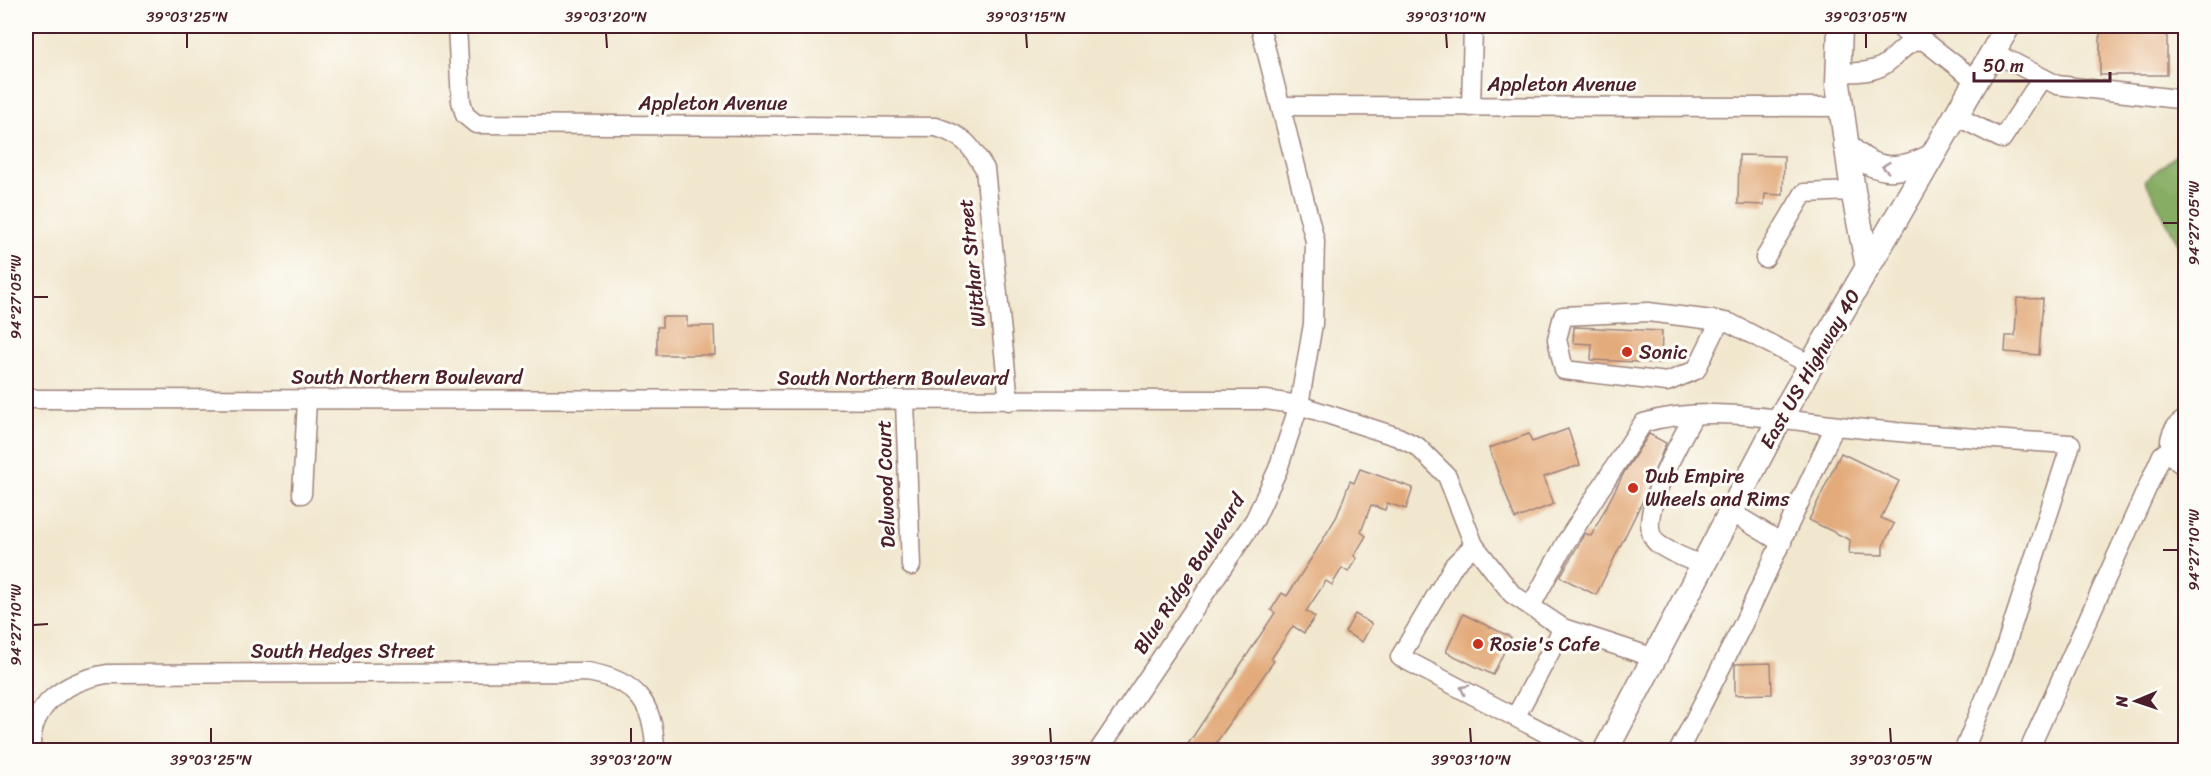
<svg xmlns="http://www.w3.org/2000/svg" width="2211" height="776" viewBox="0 0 2211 776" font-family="Sriracha,sans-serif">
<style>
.forest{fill:#86ad64;stroke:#686648;stroke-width:1.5}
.building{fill:#e3ab7b}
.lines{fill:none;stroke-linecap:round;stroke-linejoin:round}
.minor-casing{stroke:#9e837c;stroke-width:21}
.major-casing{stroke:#9e837c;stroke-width:27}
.minor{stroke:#fff;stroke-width:18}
.major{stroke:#fff;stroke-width:24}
.oneway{stroke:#ae9aa0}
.ticks{fill:none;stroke:#4a1f2b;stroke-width:2}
.poi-dot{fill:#c8321e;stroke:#fdfcf7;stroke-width:2}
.labels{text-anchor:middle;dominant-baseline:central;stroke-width:6;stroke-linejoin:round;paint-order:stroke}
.street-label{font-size:20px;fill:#4a1f2b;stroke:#fdfcf7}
.poi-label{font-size:20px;fill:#4a1f2b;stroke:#fdfcf7;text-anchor:start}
.neatline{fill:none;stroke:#4a1f2b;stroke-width:2}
.ticks-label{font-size:15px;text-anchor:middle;fill:#4a1f2b}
</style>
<rect width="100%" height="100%" fill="#fdfcf7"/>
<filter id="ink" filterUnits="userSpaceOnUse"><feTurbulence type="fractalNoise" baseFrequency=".0167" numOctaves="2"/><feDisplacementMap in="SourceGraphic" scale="12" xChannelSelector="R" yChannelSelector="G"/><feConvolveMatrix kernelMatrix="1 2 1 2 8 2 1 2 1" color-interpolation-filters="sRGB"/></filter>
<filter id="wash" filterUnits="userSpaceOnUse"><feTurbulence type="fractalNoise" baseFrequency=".008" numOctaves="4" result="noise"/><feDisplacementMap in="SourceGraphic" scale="24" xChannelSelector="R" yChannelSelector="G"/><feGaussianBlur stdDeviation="1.35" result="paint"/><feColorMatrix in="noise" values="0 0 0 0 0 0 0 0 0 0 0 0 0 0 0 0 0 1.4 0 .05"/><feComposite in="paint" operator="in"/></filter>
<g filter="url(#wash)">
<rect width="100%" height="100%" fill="#f1e7ce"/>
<polygon class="forest" points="2185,148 2185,247 2180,248 2145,180"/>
<g id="blocks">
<g class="building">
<polygon points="2111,26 2167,26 2167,75 2100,75 2100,32 2111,32"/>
<polygon points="1739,155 1784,156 1783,195 1765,194 1764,205 1738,204"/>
<polygon points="2017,298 2043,299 2039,355 2005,352 2006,336 2015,336"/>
<polygon points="662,317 687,317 687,326 714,326 715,355 657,355 657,327 662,327"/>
<polygon points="1574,327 1662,331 1661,363 1591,360 1592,344 1573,343"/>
<polygon points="1568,429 1580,465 1544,477 1554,504 1515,519 1489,448 1529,434 1532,442"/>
<polygon points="1649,434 1666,443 1642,502 1596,595 1560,577 1585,533 1591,536 1625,471"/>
<polygon points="1841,453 1899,481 1881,518 1894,524 1883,546 1883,555 1849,554 1850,540 1809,520"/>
<polygon points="1360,469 1413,488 1406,509 1387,503 1385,510 1371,505 1361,532 1366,536 1354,556 1357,558 1348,572 1342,568 1332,585 1326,581 1306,611 1315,617 1304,633 1293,626 1271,659 1274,661 1211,750 1184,750 1275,613 1271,610 1282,593 1287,596 1316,551 1337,516 1350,481 1354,483"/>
<polygon points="1355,614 1372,624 1362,642 1345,632"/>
<polygon points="1463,614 1511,637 1493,675 1446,652"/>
<polygon points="1771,663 1772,694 1735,695 1735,664"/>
</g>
</g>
</g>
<g filter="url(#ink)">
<use href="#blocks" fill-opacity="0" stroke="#9e837c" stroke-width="1.5"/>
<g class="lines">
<defs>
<g id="minor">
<path d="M457,26L461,101L465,115L476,124L936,127C965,136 970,145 985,169L1009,401"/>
<polyline points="1898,26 1915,41"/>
<polyline points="1993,52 2057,85 2186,100"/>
<path d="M1838,73C1853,72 1872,73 1884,65C1898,56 1905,41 1923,40L1976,81"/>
<polyline points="1282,106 1841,107"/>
<polyline points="1471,107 1473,26"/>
<polyline points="1956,116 2002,139 2042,78"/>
<polyline points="1765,258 1804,193 1853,191"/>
<polyline points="1720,321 1696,370 1667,382 1564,370 1557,339 1563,316 1648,312 1720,321 1730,323 1811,365"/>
<polyline points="26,399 1266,400 1299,405 1398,437 1418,447 1447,476 1474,545 1512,594 1563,628 1655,658"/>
<polyline points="905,401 911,566"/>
<path d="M1694,415C1682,439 1632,521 1657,543C1669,553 1689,559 1703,566"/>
<path d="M2186,419C2165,429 2164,457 2186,467"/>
<polyline points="302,494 307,400"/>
<polyline points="1731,512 1782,543"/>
<polyline points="1474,545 1454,565 1400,657 1578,750"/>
<path d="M1531,606L1566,542L1643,423C1713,402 1802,424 1875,430C1940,436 2006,440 2071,444L2003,654L1964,750"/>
<polyline points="1516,716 1563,628"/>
<path d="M31,750C29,704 67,681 107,674L587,672C635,680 654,702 655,750"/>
<polyline points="1099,750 1255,519 1278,469 1299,405 1313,324 1315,241 1260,26"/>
<polyline points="1679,750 1743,624 1835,426"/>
<polyline points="2029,750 2162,455 2170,449"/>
</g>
<g id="major">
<polyline points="1840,26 1838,84 1853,191 1868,267"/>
<path d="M1846,145C1873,173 1897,174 1931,157"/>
<polyline points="1606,750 1779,420 2008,26"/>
</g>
</defs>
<use href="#minor" class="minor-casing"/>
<use href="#major" class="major-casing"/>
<use href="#minor" class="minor"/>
<use href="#major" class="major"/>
</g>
<defs><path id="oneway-chevron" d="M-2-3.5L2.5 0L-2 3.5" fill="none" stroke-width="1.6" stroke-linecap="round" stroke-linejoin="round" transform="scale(1.5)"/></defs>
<g class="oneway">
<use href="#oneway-chevron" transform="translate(1886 167) rotate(-174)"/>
<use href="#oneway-chevron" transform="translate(1464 689) rotate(-153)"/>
</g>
</g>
<path class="ticks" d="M187,33V48M606,33L607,48M1026,33L1027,48M1446,33L1447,48M1866,33V48M2163,223H2178M33,297H48M2163,550H2178M33,625L48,624M211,728V743M631,728V743M1050,728L1051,743M1470,728L1471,743M1890,728L1891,743"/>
<g class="poi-dot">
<circle cx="1627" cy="352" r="6"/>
<circle cx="1633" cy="488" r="6"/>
<circle cx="1478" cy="644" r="6"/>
</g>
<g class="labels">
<g class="street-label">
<text x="1562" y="84">Appleton Avenue</text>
<text x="713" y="103">Appleton Avenue</text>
<text transform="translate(972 263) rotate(-96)">Witthar Street</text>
<text transform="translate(1810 369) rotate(-60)">East US Highway 40</text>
<text x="407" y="377">South Northern Boulevard</text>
<text x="893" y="378">South Northern Boulevard</text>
<text transform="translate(886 484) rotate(-92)">Delwood Court</text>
<text transform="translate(1189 574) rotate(-57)">Blue Ridge Boulevard</text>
<text x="343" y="651">South Hedges Street</text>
</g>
<g class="poi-label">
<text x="1639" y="352">Sonic</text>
<text x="1645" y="476">Dub Empire<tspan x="1645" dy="23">Wheels and Rims</tspan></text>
<text x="1490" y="644">Rosie's Cafe</text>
</g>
</g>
<rect width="2211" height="776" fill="none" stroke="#fdfcf7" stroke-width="66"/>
<g transform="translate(2136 701) rotate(268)" stroke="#fdfcf7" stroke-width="4.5" paint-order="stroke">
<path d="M0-4.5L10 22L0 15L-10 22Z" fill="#4a1f2b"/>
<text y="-9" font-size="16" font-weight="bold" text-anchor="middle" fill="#4a1f2b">N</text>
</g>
<path d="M1974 72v9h136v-9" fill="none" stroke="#4a1f2b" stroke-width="3"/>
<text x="1983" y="72" font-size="18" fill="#4a1f2b" stroke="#fdfcf7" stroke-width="4.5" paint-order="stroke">50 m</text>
<rect x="33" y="33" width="2145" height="710" class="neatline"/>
<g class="ticks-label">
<text x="187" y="22">39°03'25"N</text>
<text x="606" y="22">39°03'20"N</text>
<text x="1026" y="22">39°03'15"N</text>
<text x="1446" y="22">39°03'10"N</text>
<text x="1866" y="22">39°03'05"N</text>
<text transform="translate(2194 223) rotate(-90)" y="5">94°27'05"W</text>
<text transform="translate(16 297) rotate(-90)" y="5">94°27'05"W</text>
<text transform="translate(2194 550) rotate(-90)" y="5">94°27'10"W</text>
<text transform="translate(16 625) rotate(-90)" y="5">94°27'10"W</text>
<text x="211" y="765">39°03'25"N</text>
<text x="631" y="765">39°03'20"N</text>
<text x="1051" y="765">39°03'15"N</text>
<text x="1471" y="765">39°03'10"N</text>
<text x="1891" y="765">39°03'05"N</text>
</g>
</svg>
